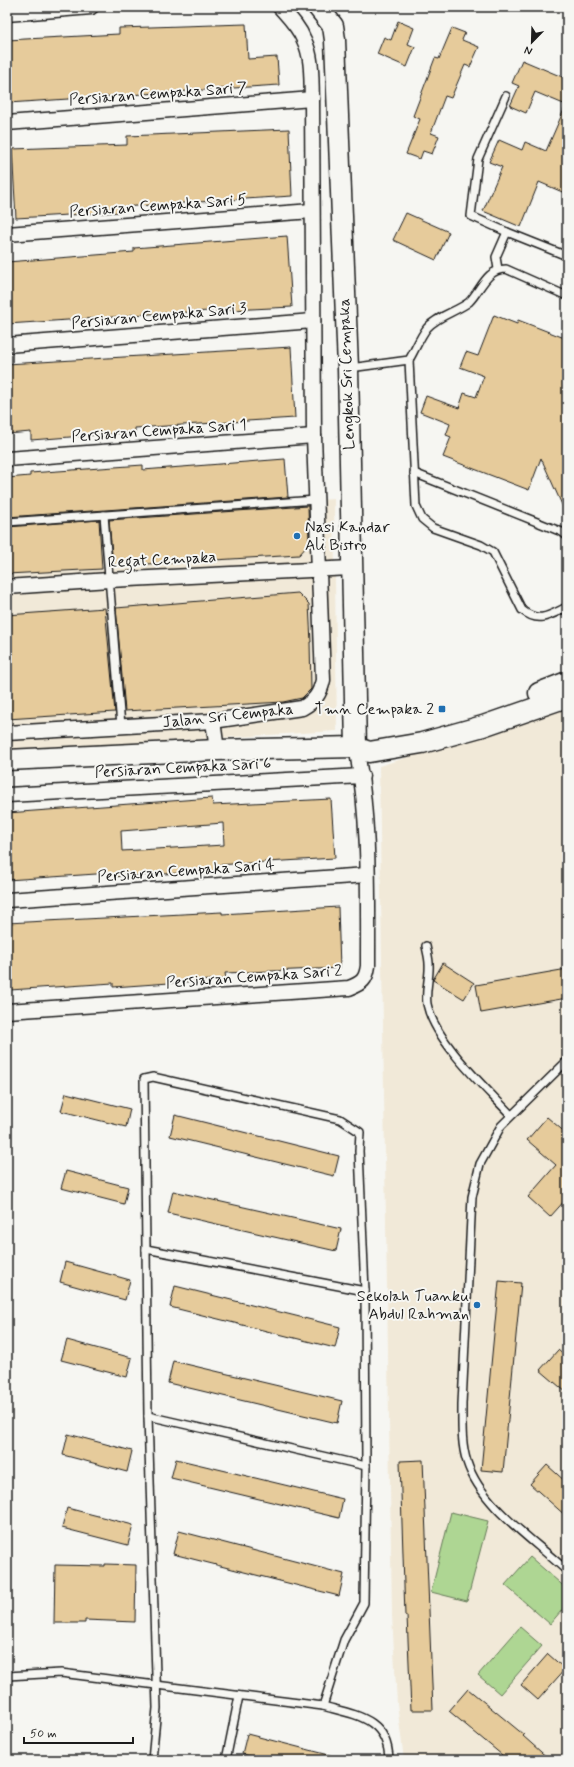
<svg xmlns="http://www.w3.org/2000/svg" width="574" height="1767" viewBox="0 0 574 1767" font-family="Mynerve,sans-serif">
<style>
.built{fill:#f1e9d8}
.green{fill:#aed693;stroke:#657958}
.building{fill:#e6cb9b;stroke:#1c1c1c;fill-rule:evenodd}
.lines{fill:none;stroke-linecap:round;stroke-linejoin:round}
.lane-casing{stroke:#1c1c1c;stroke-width:10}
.street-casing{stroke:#1c1c1c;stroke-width:17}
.secondary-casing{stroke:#1c1c1c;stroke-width:23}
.lane{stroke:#f6f6f2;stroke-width:7}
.street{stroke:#f6f6f2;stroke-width:14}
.secondary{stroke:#f6f6f2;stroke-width:20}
.poi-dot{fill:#1f6fb2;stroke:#f6f6f2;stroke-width:1.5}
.labels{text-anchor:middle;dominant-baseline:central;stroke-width:4;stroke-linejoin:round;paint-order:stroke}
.street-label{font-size:16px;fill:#1c1c1c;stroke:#f6f6f2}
.poi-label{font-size:16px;fill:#1c1c1c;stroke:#f6f6f2;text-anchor:end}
</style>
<rect width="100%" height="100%" fill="#f6f6f2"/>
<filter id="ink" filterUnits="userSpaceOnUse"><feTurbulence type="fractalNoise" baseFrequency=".025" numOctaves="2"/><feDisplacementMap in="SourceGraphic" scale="8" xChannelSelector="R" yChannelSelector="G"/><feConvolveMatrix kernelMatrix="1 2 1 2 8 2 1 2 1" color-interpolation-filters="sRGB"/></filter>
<g filter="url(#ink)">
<g class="built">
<polygon points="334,499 337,731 7,750 7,521"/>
<polygon points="567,708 567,1760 404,1760 397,1704 392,1616 379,766"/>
</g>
<g class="green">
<polygon points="451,1512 488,1521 467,1601 431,1592"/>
<polygon points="530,1557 567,1589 567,1604 550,1624 505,1585"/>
<polygon points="520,1627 542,1646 500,1694 478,1675"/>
</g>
<g class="building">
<polygon points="398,21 414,28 408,44 415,47 407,67 377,54 384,37 391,40"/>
<polygon points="246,24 248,59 277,57 279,85 8,103 7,40 119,34 119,28"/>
<polygon points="452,28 465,33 462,40 479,47 470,67 465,65 451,98 445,96 431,133 439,136 432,154 423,151 420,159 406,154 420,119 413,116 435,58 439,59"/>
<polygon points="522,60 567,79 567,194 539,182 521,227 483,211 502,167 489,162 499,140 522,150 525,142 546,151 566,105 535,92 526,113 510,106 519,86 512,83"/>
<polygon points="289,129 292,196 121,207 121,212 16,218 12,149 127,145 127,136"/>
<polygon points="406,213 449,232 436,260 393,240"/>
<polygon points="287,236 292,307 129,315 129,316 7,324 7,262 134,252 134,248"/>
<polygon points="494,315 517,324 518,320 567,339 567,516 541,458 529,490 443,457 451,437 446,435 450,424 420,412 426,396 459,408 464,393 476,397 484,376 460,367 466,352 478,356"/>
<polygon points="291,347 295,418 135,428 135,432 31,440 31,432 7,434 7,364"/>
<polygon points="285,459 288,497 7,517 7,478 30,476 30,473 143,465 143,470"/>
<polygon points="308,506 309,544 299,555 113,566 109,520"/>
<polygon points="99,520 102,569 7,574 7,527"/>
<polygon points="298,593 309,604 311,642 310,642 311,689 302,698 283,702 125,711 116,608"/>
<polygon points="105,608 115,712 7,719 7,615"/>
<path d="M212,798L213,805L331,799L335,858L216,865L217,871L111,877V873L7,880V813ZM223,823L224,845L122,851L121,831Z"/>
<polygon points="338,907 340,968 225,973 226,979 113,987 113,983 10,990 7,958 7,923 222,912 222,914"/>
<polygon points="443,963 474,983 464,999 433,980"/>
<polygon points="567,969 567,998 481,1013 476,985"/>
<polygon points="66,1093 130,1109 126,1127 61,1111"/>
<polygon points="175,1115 339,1156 334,1176 170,1136"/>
<polygon points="547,1117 567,1134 567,1198 550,1217 528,1197 556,1165 527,1140"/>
<polygon points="66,1171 128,1187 124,1204 61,1188"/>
<polygon points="173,1191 341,1229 336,1251 168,1213"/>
<polygon points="65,1262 130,1280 125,1300 60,1282"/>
<polygon points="499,1281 521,1283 503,1472 481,1470"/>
<polygon points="175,1286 340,1327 335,1348 170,1307"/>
<polygon points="67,1340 132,1358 127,1377 61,1360"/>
<polygon points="558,1350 567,1358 567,1393 540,1370"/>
<polygon points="173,1361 342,1401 337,1423 168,1383"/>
<polygon points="68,1434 132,1451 127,1472 63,1455"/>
<polygon points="176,1459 343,1499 339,1518 171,1478"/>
<polygon points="423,1460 433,1710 411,1710 407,1616 405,1616 400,1461"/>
<polygon points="547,1465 567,1483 567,1517 530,1484"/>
<polygon points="67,1508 133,1525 128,1545 62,1528"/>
<polygon points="179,1531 344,1574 339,1596 173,1554"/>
<polygon points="105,1564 136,1565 135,1622 85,1620 85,1623 54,1623 55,1565 105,1566"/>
<polygon points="548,1654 565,1669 538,1700 521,1685"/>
<polygon points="468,1689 524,1735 523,1736 550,1760 508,1760 449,1711"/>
<polygon points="247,1734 333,1756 333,1760 266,1760 242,1754"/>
</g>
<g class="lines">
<defs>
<g id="lane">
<polyline points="506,96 478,159 471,216 507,232 567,256"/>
<polyline points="498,269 496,257 507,232"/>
<path d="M409,360L416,506L422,519L433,528L481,545L493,552L522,610C539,624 550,615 567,607"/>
<path d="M350,368L409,360C415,350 420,337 427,328C437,316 458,311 469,302C481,290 486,269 506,269L567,296"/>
<polyline points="414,473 562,532 567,536"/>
<polyline points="104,515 121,726"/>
<polyline points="7,522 316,500"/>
<path d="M426,946C427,952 429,958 429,964C430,977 425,990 427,1004C435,1042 485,1087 511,1115"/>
<path d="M567,1061L501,1126L480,1164L472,1197L462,1404C462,1423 461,1444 467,1462C481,1506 534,1540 567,1571"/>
<polyline points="146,1249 365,1291"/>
<polyline points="148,1416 366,1466"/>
<path d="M7,1676L61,1673L323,1706C356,1715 388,1718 389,1760"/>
<polyline points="152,1760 157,1708 148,1416 144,1079 153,1077 340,1119 360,1132 359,1151 365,1291 366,1466 364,1603 344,1640 323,1706"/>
<polyline points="226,1760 239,1696"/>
</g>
<g id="street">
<polyline points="7,14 91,7"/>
<polyline points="7,123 312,99"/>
<polyline points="7,234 312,211"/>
<polyline points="7,345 313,321"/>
<polyline points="7,459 314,436"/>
<polyline points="7,587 109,580 351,568"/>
<polyline points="213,721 217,750"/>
<path d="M7,733L213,721L302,708C315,701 320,694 323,680L314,436L312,99C311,80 313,58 304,40C299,27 289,17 280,7"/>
<polyline points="7,795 362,776"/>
<polyline points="7,900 367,875"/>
<path d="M7,1011L349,988C362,983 366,980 368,966C368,894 370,817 356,747"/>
</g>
<g id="secondary">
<polyline points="318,7 333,26 335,40 348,368 356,747"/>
<polyline points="539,693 567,682"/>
<polyline points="7,760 217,750 356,747 369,752 422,743 483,726 567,697"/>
</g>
</defs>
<use href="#lane" class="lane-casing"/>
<use href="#street" class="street-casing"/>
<use href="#secondary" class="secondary-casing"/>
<use href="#lane" class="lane"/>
<use href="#street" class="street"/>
<use href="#secondary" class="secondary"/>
</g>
</g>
<g class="poi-dot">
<circle cx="297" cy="536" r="4"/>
<rect x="438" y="705" width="8" height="8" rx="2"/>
<circle cx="477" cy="1305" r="4"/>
</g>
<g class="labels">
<g class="street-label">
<text transform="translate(158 94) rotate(-4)">Persiaran Cempaka Sari 7</text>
<text transform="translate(158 206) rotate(-4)">Persiaran Cempaka Sari 5</text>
<text transform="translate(159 316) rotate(-5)">Persiaran Cempaka Sari 3</text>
<text transform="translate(347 374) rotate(-92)">Lengkok Sri Cempaka</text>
<text transform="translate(159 431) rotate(-4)">Persiaran Cempaka Sari 1</text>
<text transform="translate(162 560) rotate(-3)">Regat Cempaka</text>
<text transform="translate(228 716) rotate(-6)">Jalan Sri Cempaka</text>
<text transform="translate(183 768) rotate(-3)">Persiaran Cempaka Sari 6</text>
<text transform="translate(186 871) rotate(-4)">Persiaran Cempaka Sari 4</text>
<text transform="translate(254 977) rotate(-4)">Persiaran Cempaka Sari 2</text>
</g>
<g class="poi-label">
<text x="305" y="527" text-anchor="start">Nasi Kandar<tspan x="305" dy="18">Ali Bistro</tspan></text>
<text x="434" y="709">Tmn Cempaka 2</text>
<text x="469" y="1296">Sekolah Tuanku<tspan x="469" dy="18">Abdul Rahman</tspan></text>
</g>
</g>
<rect width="574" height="1767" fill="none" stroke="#f6f6f2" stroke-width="24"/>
<rect x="12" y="12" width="550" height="1743" fill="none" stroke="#1c1c1c" stroke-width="1.5" filter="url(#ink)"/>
<g transform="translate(532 42) rotate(203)" stroke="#f6f6f2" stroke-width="3" paint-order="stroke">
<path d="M0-3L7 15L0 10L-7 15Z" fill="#1c1c1c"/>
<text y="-6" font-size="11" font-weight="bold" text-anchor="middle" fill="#1c1c1c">N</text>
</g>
<path d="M24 1737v6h109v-6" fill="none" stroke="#1c1c1c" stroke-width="2"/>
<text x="30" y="1737" font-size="12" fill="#1c1c1c" stroke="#f6f6f2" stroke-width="3" paint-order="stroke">50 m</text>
</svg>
